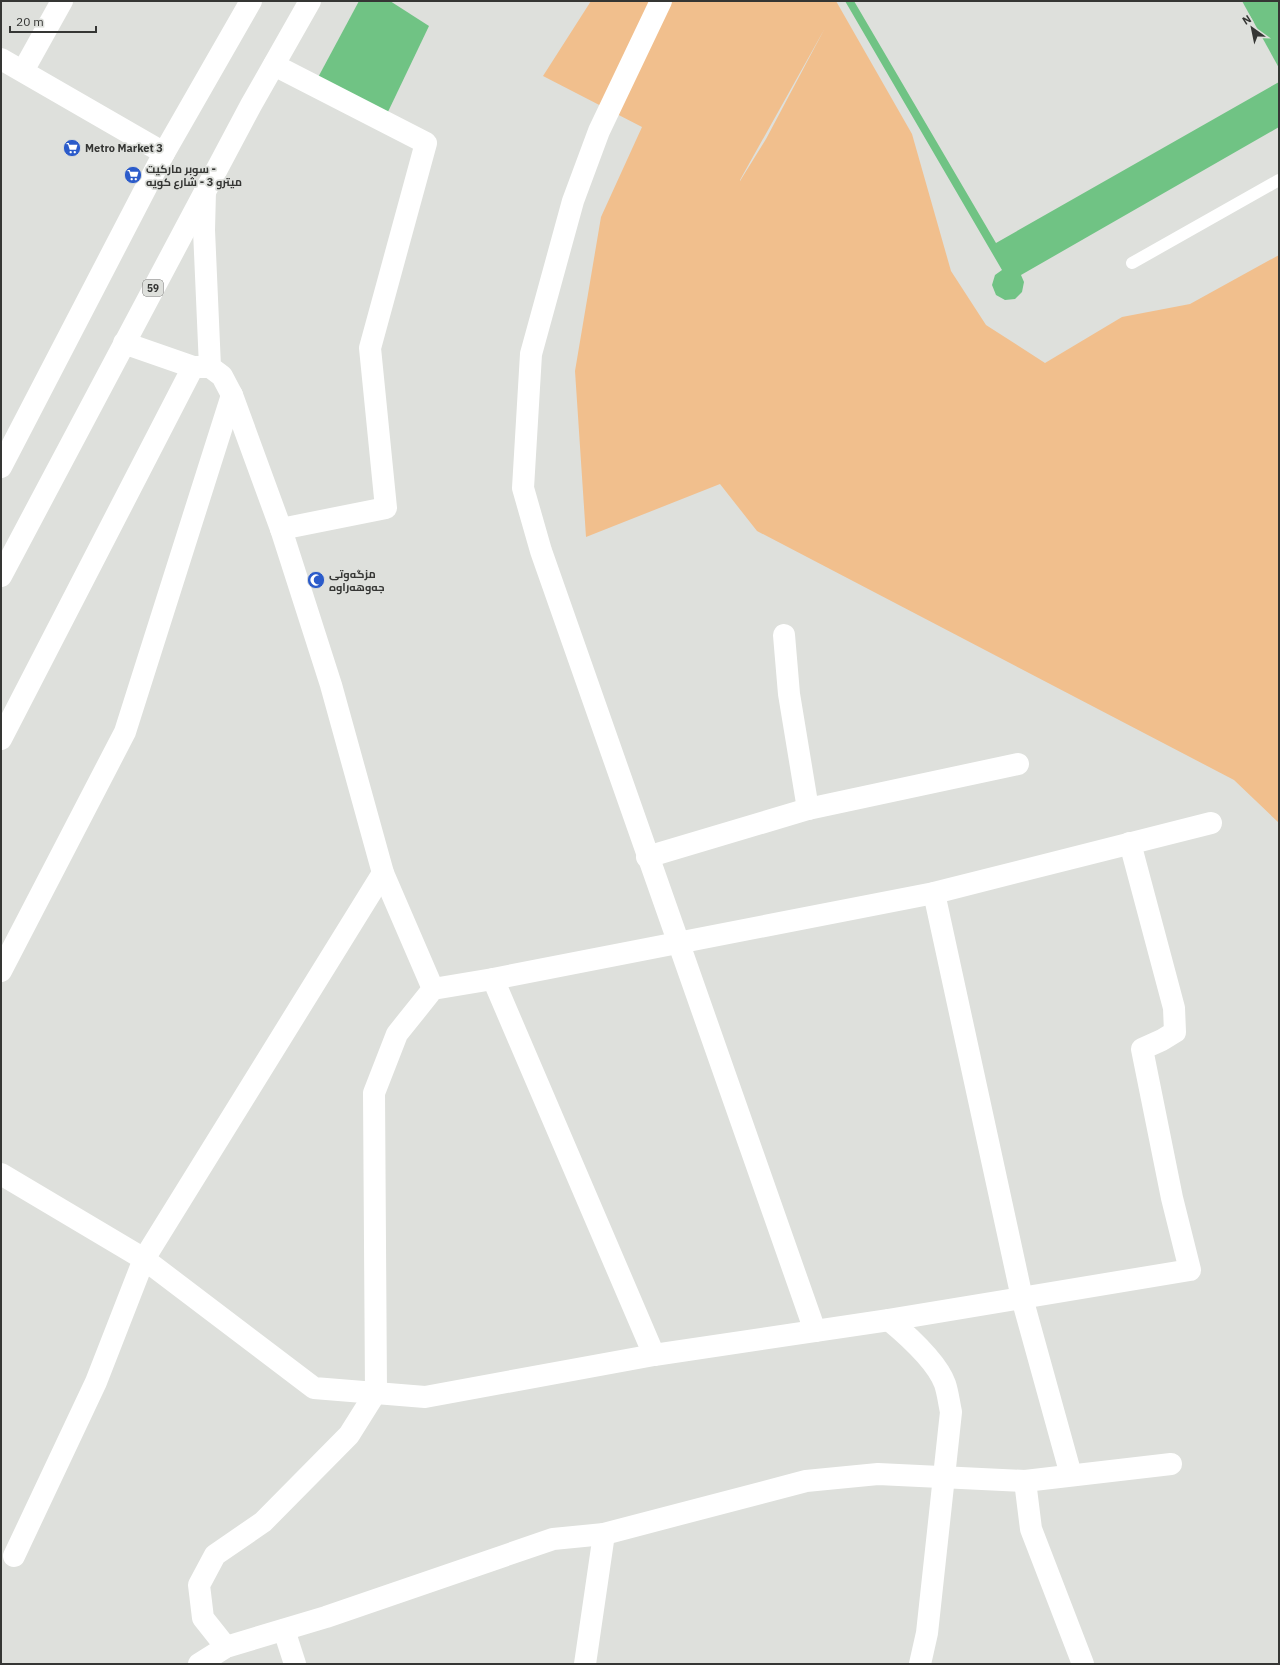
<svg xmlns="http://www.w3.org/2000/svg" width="1280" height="1665" viewBox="0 0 1280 1665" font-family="'IBM Plex Sans',Cairo,sans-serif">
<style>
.green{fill:#f1bf8d;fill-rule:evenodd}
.building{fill:#70c384}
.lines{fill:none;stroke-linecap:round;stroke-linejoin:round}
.service{stroke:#fff;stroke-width:12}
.minor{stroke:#fff;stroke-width:22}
.primary{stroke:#fff;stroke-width:22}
.labels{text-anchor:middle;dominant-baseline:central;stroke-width:3.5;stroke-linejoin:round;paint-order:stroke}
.shield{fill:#dee0dc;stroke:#686966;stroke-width:1}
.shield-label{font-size:10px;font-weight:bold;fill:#353634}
.poi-label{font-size:11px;font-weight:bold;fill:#353634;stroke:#dee0dc;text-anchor:start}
</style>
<rect width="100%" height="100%" fill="#dee0dc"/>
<path class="green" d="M591,1H836L912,134L951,271L986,325L1045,363L1122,317L1190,304L1279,255V823L1234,780L757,531L720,484L586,537L575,371L601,217L642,127L543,76ZM825,28L766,139L740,181V180Z"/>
<g class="building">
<polygon points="359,1 390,1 429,26 386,116 315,83"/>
<polygon points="845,1 854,1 996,243 1279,82 1279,127 1021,275 1024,282 1022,292 1015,299 1005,300 996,295 992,285 995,275 1002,270"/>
<polygon points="1242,1 1279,1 1279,68"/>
</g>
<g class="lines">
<polyline class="service" points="1132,263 1279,180"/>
<g class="minor">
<polyline points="661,1 599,131 573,201 531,354 523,488 541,551 815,1331"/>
<polyline points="1,59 164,153"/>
<polyline points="274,65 426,143 370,348 386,508 281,529"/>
<polyline points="23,71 62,1"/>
<polyline points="205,191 204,230 210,367 222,376 232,395 281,529 331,685 383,873 433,989"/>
<polyline points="124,343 193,367"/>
<polyline points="784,635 789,694 808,809"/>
<polyline points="1,739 193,367 210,367"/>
<polyline points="647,857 808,809 1018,764"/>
<polyline points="934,893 1022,1298 1071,1475"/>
<polyline points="1,971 125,732 232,395"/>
<polyline points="493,979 654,1355"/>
<polyline points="1,1174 144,1259 314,1388 425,1397 654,1355 889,1320 1190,1270 1172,1198 1142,1049 1162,1040 1175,1032 1174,1008 1130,843"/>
<path d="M889,1320C907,1335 937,1362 945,1384C948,1393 949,1403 951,1412L927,1633L920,1664"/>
<polyline points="1025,1481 1031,1529 1083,1664"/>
<polyline points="14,1556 96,1382 144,1259 383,873"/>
<polyline points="284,1630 295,1664"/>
<polyline points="226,1647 203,1618 199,1585 215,1555 263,1522 349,1435 376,1392 374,1093 397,1034 433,989 493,979 934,893 1211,823"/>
<polyline points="199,1664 226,1647 326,1617 553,1539 604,1534 806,1481 878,1474 1025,1481 1171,1464"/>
<polyline points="585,1664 604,1534"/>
</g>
<g class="primary">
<polyline points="1,467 164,153 251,1"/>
<polyline points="1,576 251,105 310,1"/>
</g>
</g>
<defs>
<symbol id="supermarket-disc" viewBox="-11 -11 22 22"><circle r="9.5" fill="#2b5bca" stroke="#dee0dc"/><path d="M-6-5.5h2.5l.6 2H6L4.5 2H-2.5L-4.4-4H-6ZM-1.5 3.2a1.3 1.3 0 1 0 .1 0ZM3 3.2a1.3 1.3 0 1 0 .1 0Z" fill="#fff"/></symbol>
<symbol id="mosque-disc" viewBox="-11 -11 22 22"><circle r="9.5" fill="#2b5bca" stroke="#dee0dc"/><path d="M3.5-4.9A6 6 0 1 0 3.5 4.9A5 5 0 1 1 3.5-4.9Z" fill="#fff"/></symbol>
</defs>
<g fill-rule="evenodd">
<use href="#supermarket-disc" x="62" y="138" width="20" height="20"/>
<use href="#supermarket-disc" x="123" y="165" width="20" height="20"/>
<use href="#mosque-disc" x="306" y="570" width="20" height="20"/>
</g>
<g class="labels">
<rect class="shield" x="143" y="280" width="20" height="16" rx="3"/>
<g class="shield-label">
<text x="153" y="288">59</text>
</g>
<g class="poi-label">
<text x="85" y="148">Metro Market 3</text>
<text x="146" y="169">سوبر ماركيت -<tspan x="146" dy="13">ميترو 3 - شارع كويه</tspan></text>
<text x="329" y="574">مزگه‌وتی<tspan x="329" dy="13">جه‌وهه‌راوه</tspan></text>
</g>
</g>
<rect width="1280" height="1665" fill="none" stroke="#353634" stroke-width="4"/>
<g transform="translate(1252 28) rotate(327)" stroke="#dee0dc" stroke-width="3" paint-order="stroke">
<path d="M0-3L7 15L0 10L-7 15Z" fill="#353634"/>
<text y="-6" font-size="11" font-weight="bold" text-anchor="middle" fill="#353634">N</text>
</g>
<path d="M10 26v6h86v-6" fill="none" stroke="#353634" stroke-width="2"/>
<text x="16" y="26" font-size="12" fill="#353634" stroke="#dee0dc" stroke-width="3" paint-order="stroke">20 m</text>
</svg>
